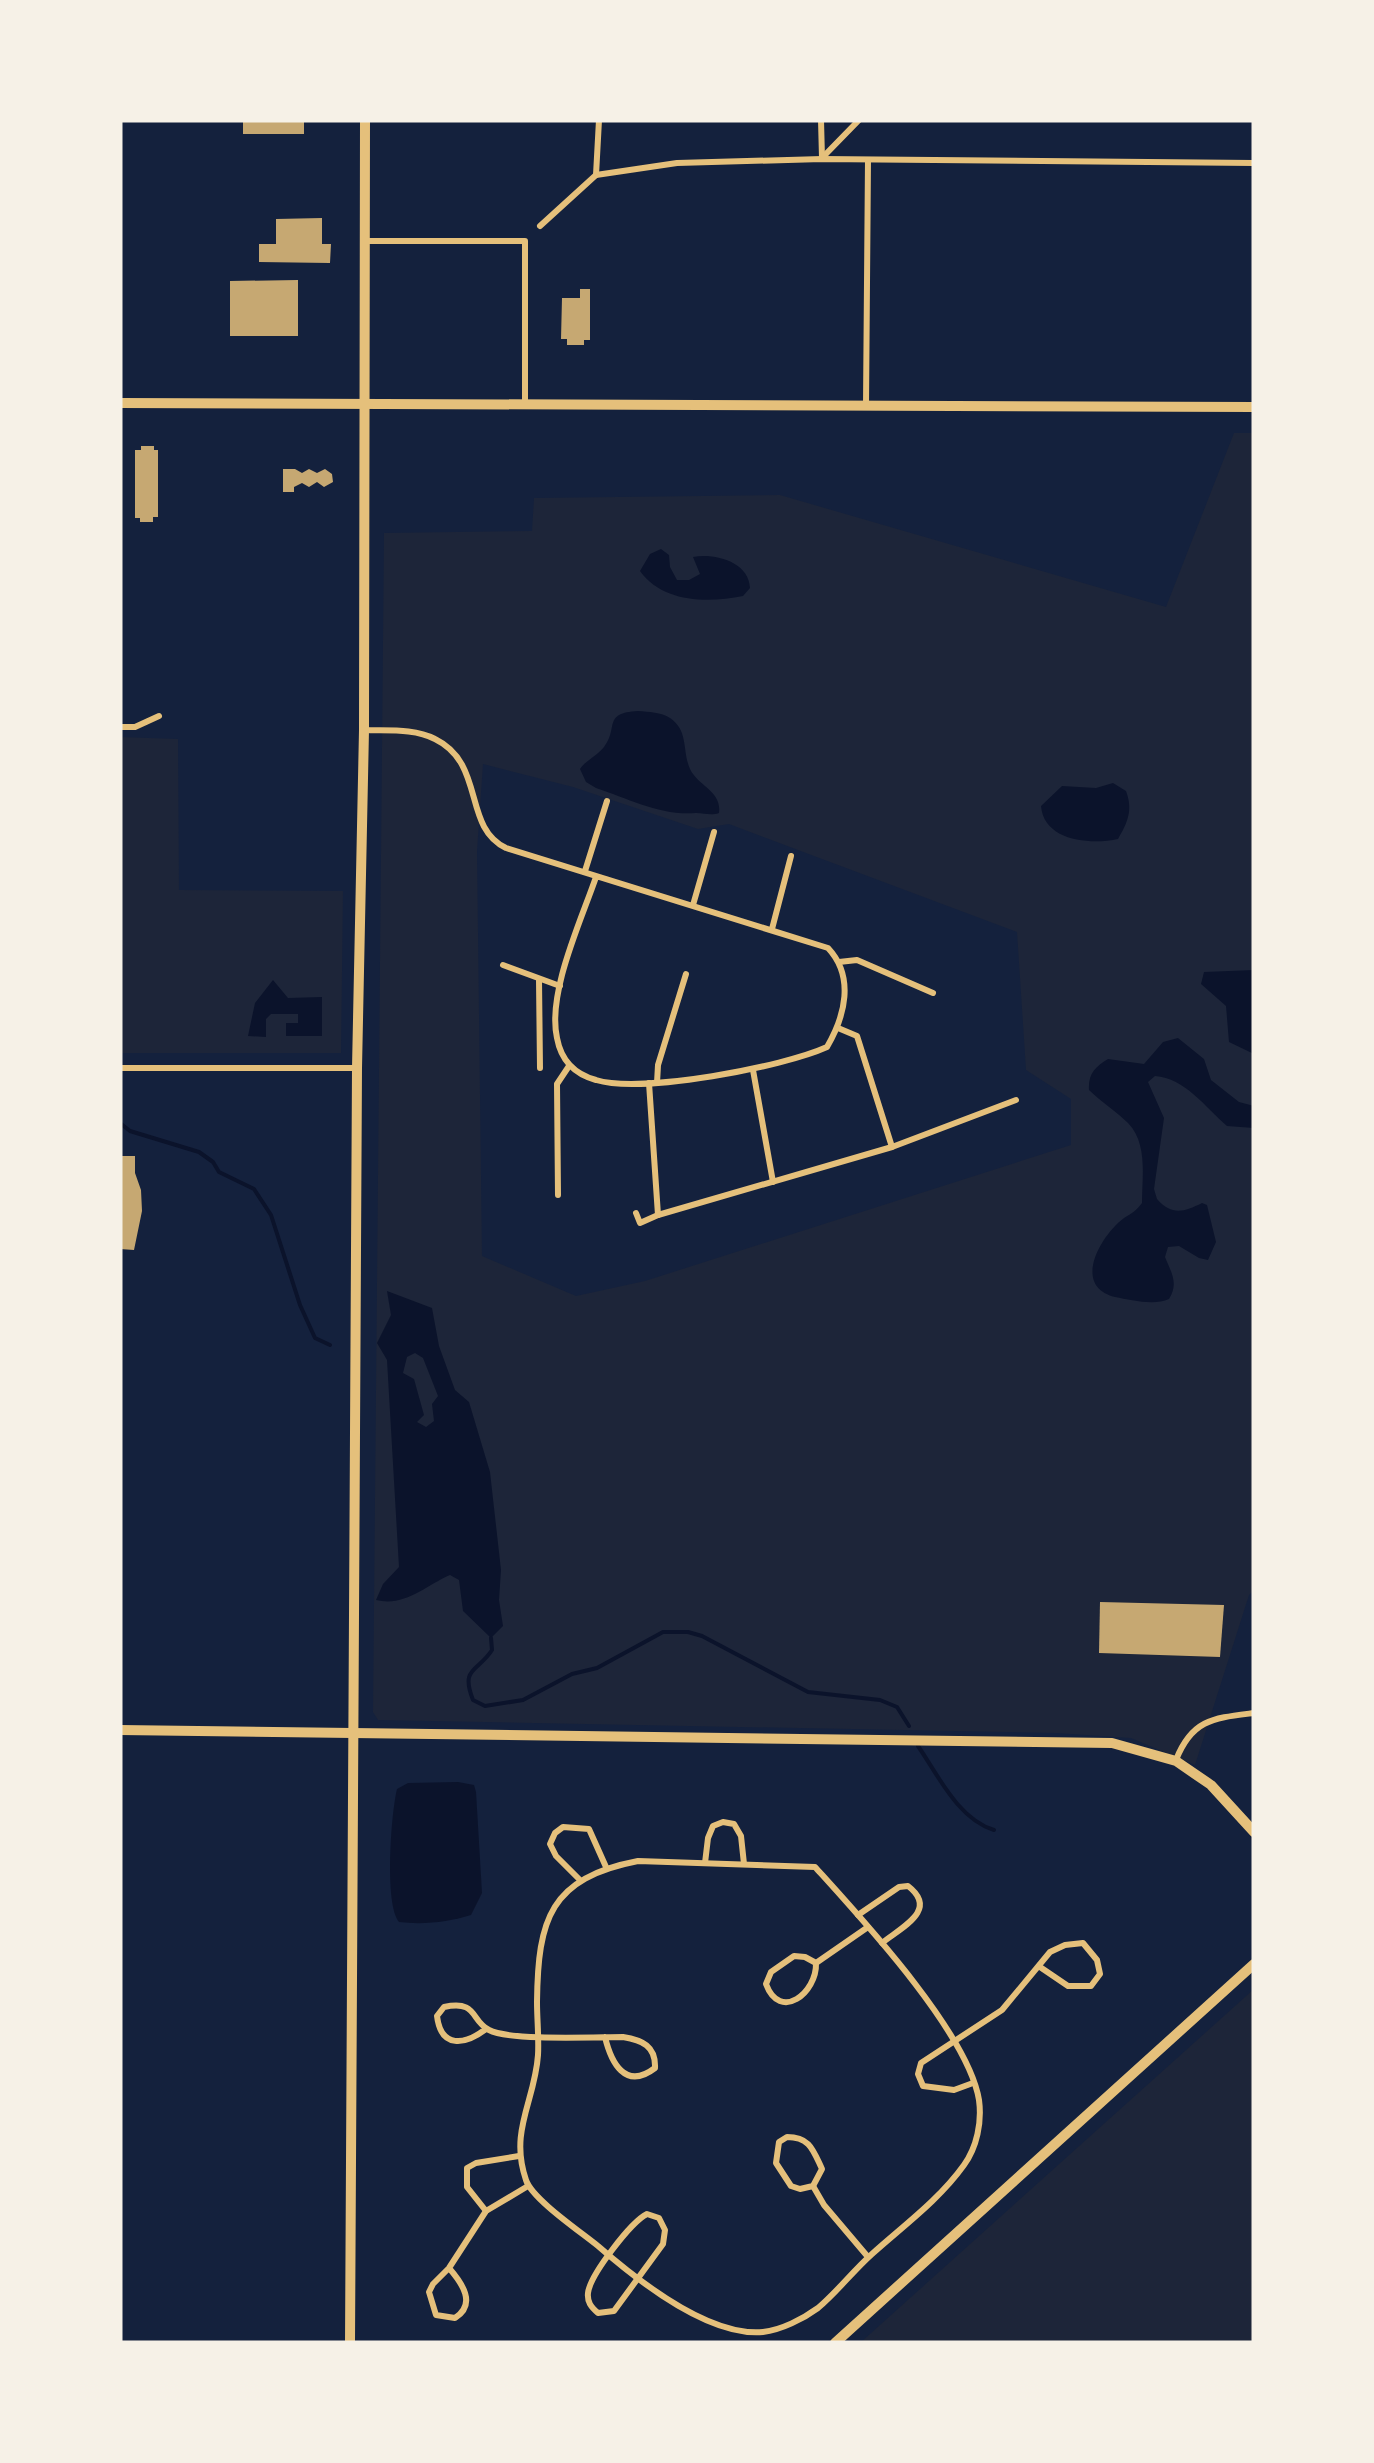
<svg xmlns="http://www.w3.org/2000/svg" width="1374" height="2463" viewBox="0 0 1374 2463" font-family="Barlow,sans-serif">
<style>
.green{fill:#1d2539;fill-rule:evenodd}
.water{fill:#0b132b;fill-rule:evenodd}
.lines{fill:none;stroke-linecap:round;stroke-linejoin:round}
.stream{stroke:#0b132b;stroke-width:4}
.building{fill:#c6a872}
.minor{stroke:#e5c07b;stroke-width:6}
.secondary{stroke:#e5c07b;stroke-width:10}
.primary{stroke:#e5c07b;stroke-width:10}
</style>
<rect width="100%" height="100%" fill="#14213d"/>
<g class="green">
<path d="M1234,433H1254V1590L1249,1595L1195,1765L1131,1738L1056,1733L378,1720L373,1712L384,533L532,531L534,498L780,495L1166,607ZM483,764L573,787L698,829L729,824L1017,932L1026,1070L1071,1099V1145L645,1281L576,1296L482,1256L477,851Z"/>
<polygon points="120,737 178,739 179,890 343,891 341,1053 120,1053"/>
<polygon points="1254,1989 1254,2343 860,2343"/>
</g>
<g class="water">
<path d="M661,549L669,555L670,567L677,580H689L700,574L693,557C715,553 749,562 750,588L743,596C708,603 663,603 640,571L650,554Z"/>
<path d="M638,711C649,712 661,712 670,718C689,731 682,751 690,769C698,786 722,791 719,813C710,816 705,813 696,813C661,816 629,799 596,788L586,782L580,769C586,760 597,756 604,747C619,728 602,713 638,711Z"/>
<path d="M1113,783L1126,791C1133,810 1128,822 1118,839C1090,845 1044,841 1041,806L1062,786L1096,788Z"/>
<polygon points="1254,970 1254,1054 1229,1042 1226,1006 1201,984 1204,972"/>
<polygon points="273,980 288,998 322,997 322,1036 286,1036 286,1023 298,1023 298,1014 271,1014 266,1019 266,1037 248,1036 255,1003"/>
<path d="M1178,1038L1204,1059L1211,1080L1239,1102L1254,1106V1128L1227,1126C1205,1107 1185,1078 1155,1076L1148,1082L1164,1118L1154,1189L1157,1199C1172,1216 1184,1212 1202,1203L1207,1205L1216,1242L1208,1260L1199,1258L1179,1246L1168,1247L1165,1257C1171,1272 1179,1283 1169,1299C1154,1306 1131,1300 1115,1297C1071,1286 1101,1235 1124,1218C1132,1213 1136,1211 1142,1203C1142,1176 1148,1144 1128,1123C1116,1111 1101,1102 1089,1090C1088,1074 1095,1067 1108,1059L1144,1064L1163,1042Z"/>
<path d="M387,1291L432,1308L439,1346L455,1390L469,1402L490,1472L501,1570L499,1600L503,1626L491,1638L463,1611L459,1580L450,1575C425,1586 405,1607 376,1600L383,1584L399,1567L387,1360L377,1343L391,1315ZM415,1353L423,1358L438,1396L432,1404L434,1421L426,1427L417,1422L424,1415L414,1379L403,1373L407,1357Z"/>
<path d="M458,1782L474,1785L476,1792L482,1893L471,1915C449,1922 423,1925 399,1922C384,1905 391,1813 397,1789L408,1783Z"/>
</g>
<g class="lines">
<g class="stream">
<polyline points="120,1123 130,1131 199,1152 213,1162 219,1172 254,1189 271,1215 300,1305 315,1338 330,1345"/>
<path d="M491,1638L492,1650C478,1672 460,1667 473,1700L485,1706L523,1700L572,1674L597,1668L663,1632H688L702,1636L808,1692L880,1700L897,1707L909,1726"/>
<path d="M918,1746C938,1775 958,1819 994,1830"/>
</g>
</g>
<g class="building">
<rect x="243" y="120" width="61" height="14"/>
<polygon points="322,218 322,244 331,244 330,263 259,262 259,244 276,244 276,219"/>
<polygon points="298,280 298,336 230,336 230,281"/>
<polygon points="580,289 590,289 590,340 584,340 584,345 567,345 567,339 561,339 562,298 580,298"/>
<polygon points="141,446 154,446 154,450 158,450 158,517 153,517 153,522 140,522 140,518 135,518 135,450 141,450"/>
<polygon points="283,469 295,469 302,473 309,469 317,473 325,469 332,474 333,482 324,487 317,482 309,487 302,483 294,487 294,492 283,492"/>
<polygon points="120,1156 135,1156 135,1173 141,1190 142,1211 134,1250 120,1249"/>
<polygon points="1100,1602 1224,1605 1220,1657 1099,1653"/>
</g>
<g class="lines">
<g class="minor">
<polyline points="821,120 822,158"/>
<polyline points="822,158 859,120"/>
<polyline points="596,175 677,163 822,159 1254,163"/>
<polyline points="540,226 596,175 599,120"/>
<polyline points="365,241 525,241 525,403"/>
<polyline points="866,405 868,160"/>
<polyline points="120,727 135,727 159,716"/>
<path d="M364,730C387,731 414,728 435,739C486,764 462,827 506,848L828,948C855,977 845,1016 827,1047C783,1067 642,1094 596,1080C574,1074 561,1060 557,1038C547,993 581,921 596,877"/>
<polyline points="585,871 607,801"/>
<polyline points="693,905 714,832"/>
<polyline points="772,929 791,856"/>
<polyline points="839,962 857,960 933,993"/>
<polyline points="503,965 560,986"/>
<polyline points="539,980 540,1068"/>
<polyline points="838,1028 857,1036 892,1147"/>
<polyline points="120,1068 356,1068"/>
<polyline points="753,1070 773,1182"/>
<polyline points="649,1083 658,1215"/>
<polyline points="657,1083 658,1065 686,974"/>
<polyline points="558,1195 557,1084 569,1066"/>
<polyline points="636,1213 640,1223 658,1215 892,1147 1016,1100"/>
<path d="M1176,1760C1192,1719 1214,1718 1254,1713"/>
<path d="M638,1861L815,1867C862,1919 968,2033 979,2100C982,2122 977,2147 964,2165C939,2200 903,2226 872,2254C853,2271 837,2292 818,2308C803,2319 781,2330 763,2332C708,2337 637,2280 598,2246C581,2232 532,2199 526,2180C509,2131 535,2101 538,2055C539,2038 537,2019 537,2002C538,1919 550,1878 638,1861Z"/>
<polyline points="705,1863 708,1838 713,1826 723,1822 734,1824 741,1836 744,1864"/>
<polyline points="579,1879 556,1856 550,1844 555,1833 563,1827 589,1829 606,1867"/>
<path d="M858,1915L899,1887L908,1886C939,1910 902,1927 882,1943"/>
<path d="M794,1956L805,1957L816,1963C817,1993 780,2022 766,1984L771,1972Z"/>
<polyline points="816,1963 868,1927"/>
<path d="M486,2029C465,2045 441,2049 437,2016L444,2007C478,2000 470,2020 489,2030C510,2041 595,2037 623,2037C642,2040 656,2046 655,2068C625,2091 611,2062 605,2037"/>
<polyline points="973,2083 954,2090 923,2086 918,2074 921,2063 1002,2010 1050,1952 1065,1945 1083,1943 1097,1960 1100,1974 1091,1986 1068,1986 1040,1967"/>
<path d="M787,2137C810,2137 813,2150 822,2169L813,2186L800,2189L791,2186L776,2163L779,2142Z"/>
<polyline points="813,2186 824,2205 868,2257"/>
<polyline points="486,2211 467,2187 467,2168 476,2163 519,2156"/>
<path d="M647,2214L659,2218L665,2230L663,2244L614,2311L598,2313C591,2307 587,2302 588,2293C590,2275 631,2222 647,2214Z"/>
<path d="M449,2268C462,2283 477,2304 455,2318L436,2315L429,2292L433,2284L449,2268L486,2211L528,2186"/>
</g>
<g class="secondary">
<polyline points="120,1730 1112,1743 1176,1761 1211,1785 1254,1832"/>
<polyline points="350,2343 357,1068 364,730 365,120"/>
</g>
<g class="primary">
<polyline points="120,403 1254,407"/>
<polyline points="835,2343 1254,1964"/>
</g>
</g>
<rect width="1374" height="2463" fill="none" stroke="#f6f1e7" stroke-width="245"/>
</svg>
